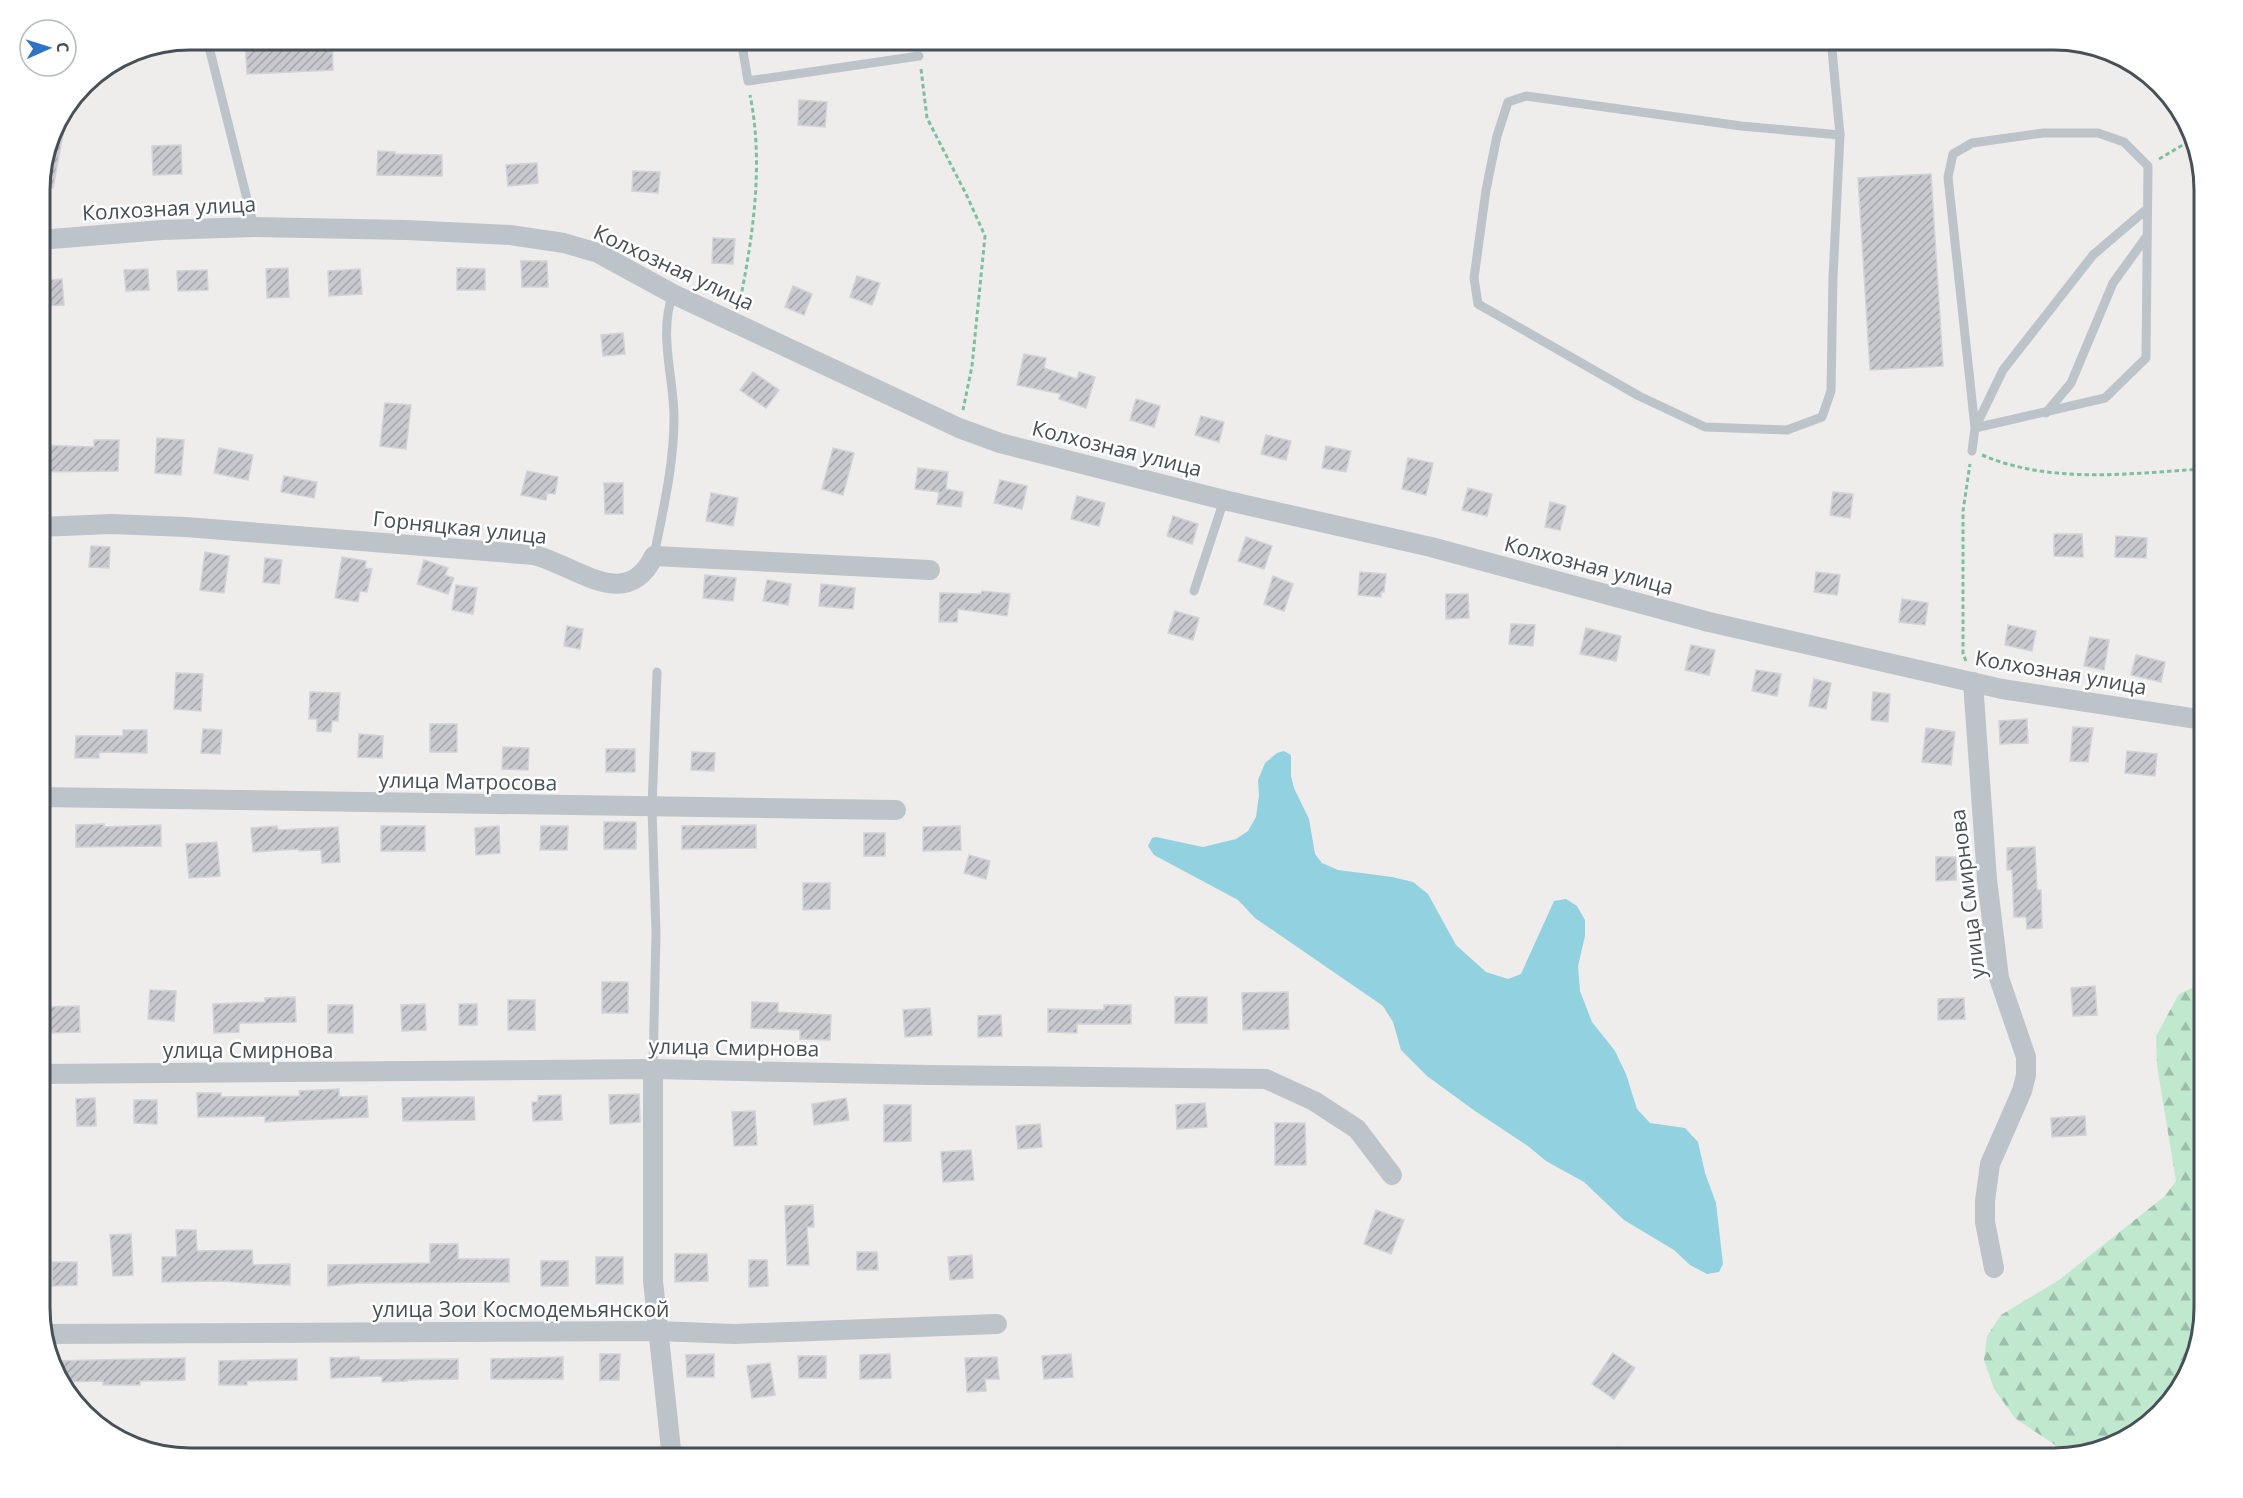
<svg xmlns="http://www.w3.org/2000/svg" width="2243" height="1498" viewBox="0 0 2243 1498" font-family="'Open Sans',sans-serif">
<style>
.forest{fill:url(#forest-firs)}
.water{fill:#91d1e0}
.building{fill:url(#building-hatch);stroke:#d1d3d7;stroke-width:1.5}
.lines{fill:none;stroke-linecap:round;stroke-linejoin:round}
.path{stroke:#7cc19e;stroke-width:3;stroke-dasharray:4.5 3;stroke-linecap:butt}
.service{stroke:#bcc4ca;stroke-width:9}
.minor{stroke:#bcc4ca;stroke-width:20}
.labels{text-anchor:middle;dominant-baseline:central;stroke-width:5;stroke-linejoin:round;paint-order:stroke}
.street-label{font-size:21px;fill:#475057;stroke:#fff}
.rim{fill:none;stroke:#475057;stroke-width:3}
</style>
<defs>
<pattern id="forest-firs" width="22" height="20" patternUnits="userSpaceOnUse" patternTransform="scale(1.5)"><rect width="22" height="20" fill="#bfe8ce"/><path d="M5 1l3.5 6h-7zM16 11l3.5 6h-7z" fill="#9dbeaa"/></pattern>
<pattern id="building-hatch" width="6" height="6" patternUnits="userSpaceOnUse" patternTransform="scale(1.5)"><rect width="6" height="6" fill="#c7c9cf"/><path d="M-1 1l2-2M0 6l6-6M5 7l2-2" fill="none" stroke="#a3a6ab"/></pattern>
</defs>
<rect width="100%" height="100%" fill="#efecec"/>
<polygon class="forest" points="2196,986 2204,986 2204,1309 2178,1392 2120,1443 2070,1455 2015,1418 1994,1389 1984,1360 1987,1336 2001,1315 2059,1280 2165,1196 2176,1181 2157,1066 2156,1036 2179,994"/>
<polygon class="water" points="1284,751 1291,755 1291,776 1294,788 1309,819 1315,854 1322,863 1338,870 1392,877 1413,882 1428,894 1456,945 1486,972 1508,979 1521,974 1554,901 1566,899 1577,906 1585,920 1585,936 1578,966 1580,991 1592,1022 1615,1051 1626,1074 1637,1109 1650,1123 1685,1128 1698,1142 1705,1173 1716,1203 1723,1264 1719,1272 1707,1274 1690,1265 1674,1250 1624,1220 1584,1182 1546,1161 1528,1146 1475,1111 1427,1076 1401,1050 1393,1022 1383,1006 1255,918 1238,900 1154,855 1148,846 1152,838 1156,837 1203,847 1236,839 1248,831 1256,817 1259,795 1258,780 1265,763 1277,753"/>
<g class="building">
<polygon points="245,39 332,39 333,70 247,74"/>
<polygon points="799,100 827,102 825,127 798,125"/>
<polygon points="53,127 64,129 53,188 39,185 39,180"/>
<polygon points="181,145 182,174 153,175 152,146"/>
<polygon points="378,151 395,152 395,154 442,155 442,176 377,175"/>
<polygon points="537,163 538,183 508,186 506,165"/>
<polygon points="633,171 660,172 658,193 632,191"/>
<polygon points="1931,174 1943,366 1870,370 1858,178"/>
<polygon points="713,238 735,239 733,264 712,263"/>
<polygon points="521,261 547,261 548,287 522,287"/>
<polygon points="288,268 289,297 267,298 266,269"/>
<polygon points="457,268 485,269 485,290 457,290"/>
<polygon points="148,269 149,290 126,291 124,270"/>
<polygon points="360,269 362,294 329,296 328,271"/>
<polygon points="207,270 208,290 178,291 177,271"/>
<polygon points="857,276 880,283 872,305 850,297"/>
<polygon points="62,279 64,305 41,306 39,281"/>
<polygon points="793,286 812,294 804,315 785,307"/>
<polygon points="623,333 625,354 603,356 601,335"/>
<polygon points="1024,354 1046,358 1044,368 1077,379 1079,372 1095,377 1086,408 1059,399 1061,394 1017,385"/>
<polygon points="753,372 779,390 766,408 740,390"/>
<polygon points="1136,399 1160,406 1154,427 1130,420"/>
<polygon points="385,403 411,405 406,449 380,446"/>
<polygon points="1201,416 1224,422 1219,442 1195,435"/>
<polygon points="1266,435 1291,441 1286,460 1261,454"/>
<polygon points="157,438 184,440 181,475 155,473"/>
<polygon points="94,440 119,440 118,471 39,472 39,445 94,447"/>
<polygon points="1326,446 1351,451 1346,472 1322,468"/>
<polygon points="219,448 253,455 248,480 214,473"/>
<polygon points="833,448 854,453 843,495 822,489"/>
<polygon points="1408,458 1433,463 1426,495 1402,489"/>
<polygon points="918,468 948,472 946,489 963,492 961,507 937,504 939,492 915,489"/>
<polygon points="527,471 558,477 555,494 547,493 546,500 521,495"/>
<polygon points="284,476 317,482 314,498 281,492"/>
<polygon points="1000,480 1027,486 1022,509 994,503"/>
<polygon points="604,483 623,483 623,514 605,514"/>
<polygon points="1468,488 1492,494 1487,516 1462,510"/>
<polygon points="1833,492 1853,494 1850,518 1830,515"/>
<polygon points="711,493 738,498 733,526 706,521"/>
<polygon points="1077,496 1105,503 1099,526 1071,519"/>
<polygon points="1550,502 1566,506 1560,530 1545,527"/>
<polygon points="1173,516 1198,524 1192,544 1167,536"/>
<polygon points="2054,534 2082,534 2083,557 2054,556"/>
<polygon points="2116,536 2147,538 2146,558 2115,557"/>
<polygon points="1246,537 1272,546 1264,569 1238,561"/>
<polygon points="91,546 110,547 109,568 89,567"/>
<polygon points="205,552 229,556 224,593 200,590"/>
<polygon points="342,557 366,561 365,568 372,569 367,592 360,591 358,602 335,598"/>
<polygon points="265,558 282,560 279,584 263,582"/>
<polygon points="424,560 448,568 445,575 454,578 448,594 417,584"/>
<polygon points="1360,572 1386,574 1384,592 1381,592 1381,597 1358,595"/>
<polygon points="1816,572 1840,575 1837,595 1814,592"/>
<polygon points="705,575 736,578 733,601 703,598"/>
<polygon points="1273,576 1293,584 1284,611 1264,604"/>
<polygon points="767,580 791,584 788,605 763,601"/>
<polygon points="821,584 855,588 853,609 819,606"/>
<polygon points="456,585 477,588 473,614 452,610"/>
<polygon points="982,591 1010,594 1007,616 958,609 957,622 939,622 940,593 981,594"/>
<polygon points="1446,594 1468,594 1469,618 1446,619"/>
<polygon points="1902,599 1928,603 1925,625 1899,622"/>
<polygon points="1175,611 1199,618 1193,640 1168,633"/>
<polygon points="1511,624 1535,625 1533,646 1509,644"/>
<polygon points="2008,625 2036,631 2032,651 2005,645"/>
<polygon points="567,626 583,629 580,649 564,646"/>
<polygon points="1586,628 1621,636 1616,661 1580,654"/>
<polygon points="2090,637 2109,640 2104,670 2084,666"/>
<polygon points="1691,645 1715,650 1709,675 1685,670"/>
<polygon points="2136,655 2165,662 2161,682 2131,675"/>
<polygon points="1756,670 1781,674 1777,696 1752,691"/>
<polygon points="176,673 203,674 201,711 174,709"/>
<polygon points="1814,679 1831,683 1826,709 1809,706"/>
<polygon points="310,692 340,693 338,721 332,721 331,732 317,731 317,719 309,719"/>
<polygon points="1873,692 1890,694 1888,722 1871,720"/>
<polygon points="2027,719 2028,743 2000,744 1999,721"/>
<rect x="430" y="724" width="27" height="28"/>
<polygon points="2073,727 2093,728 2088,762 2070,761"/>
<polygon points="1926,728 1955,732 1951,765 1922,762"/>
<polygon points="203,729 222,730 220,754 201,753"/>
<polygon points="123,730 147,730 147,753 99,752 99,758 75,758 76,736 123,736"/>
<polygon points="359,734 383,736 382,758 358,757"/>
<polygon points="503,747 529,748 528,770 502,769"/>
<rect x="606" y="749" width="29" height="23"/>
<polygon points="2127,751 2157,754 2155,776 2125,773"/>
<polygon points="692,752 715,753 714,771 691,770"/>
<rect x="604" y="822" width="32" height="27"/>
<polygon points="104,824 104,827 161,825 161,846 76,847 76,825"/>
<polygon points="756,825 756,848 682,849 682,826"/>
<polygon points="277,826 278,830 338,827 340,862 322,863 321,850 299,851 298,849 253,852 251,828"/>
<rect x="381" y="826" width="44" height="25"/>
<polygon points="499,826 500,853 476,855 475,828"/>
<polygon points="541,826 568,826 567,850 540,850"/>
<polygon points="960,826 961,850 923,851 923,827"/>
<rect x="864" y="833" width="21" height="23"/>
<polygon points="217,842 220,876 189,878 186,844"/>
<polygon points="2035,847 2037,890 2041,890 2042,928 2027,929 2026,917 2014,917 2012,870 2007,870 2007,848"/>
<polygon points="969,855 990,861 986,879 964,873"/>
<polygon points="1936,857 1956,857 1956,880 1936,881"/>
<polygon points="803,883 830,883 830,909 803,910"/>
<rect x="602" y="982" width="26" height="31"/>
<polygon points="2095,986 2097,1015 2073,1016 2071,988"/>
<polygon points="150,990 176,991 174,1021 148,1019"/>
<polygon points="1288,992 1289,1029 1243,1030 1242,993"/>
<polygon points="295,997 296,1022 239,1023 239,1032 214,1033 213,1004 265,1002 265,998"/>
<rect x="1175" y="997" width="32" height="26"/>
<polygon points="1964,998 1965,1019 1938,1020 1938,999"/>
<rect x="508" y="1000" width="27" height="30"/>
<polygon points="752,1002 778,1003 778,1012 831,1015 830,1040 800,1039 800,1030 751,1028"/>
<polygon points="425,1004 426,1030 402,1031 401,1005"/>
<rect x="459" y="1004" width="18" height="21"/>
<rect x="328" y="1005" width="25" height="28"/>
<polygon points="1104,1005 1131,1005 1131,1024 1077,1024 1077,1033 1048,1032 1048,1009 1104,1010"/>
<polygon points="79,1006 80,1032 45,1033 45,1007"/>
<polygon points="930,1008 932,1035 905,1037 903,1010"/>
<polygon points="1001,1015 1002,1036 978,1037 978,1016"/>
<polygon points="339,1089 339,1097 367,1096 368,1117 265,1122 265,1116 198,1117 197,1093 221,1093 221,1097 300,1096 299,1091"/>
<polygon points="639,1094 640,1122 610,1124 609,1095"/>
<polygon points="561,1095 562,1120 533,1121 532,1102 538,1102 538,1096"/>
<polygon points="434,1097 474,1097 475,1120 403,1121 402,1098"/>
<polygon points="95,1098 96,1126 77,1126 76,1099"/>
<polygon points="846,1098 849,1120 814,1125 812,1104"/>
<polygon points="134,1100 157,1100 157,1124 134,1123"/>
<polygon points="1205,1103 1207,1127 1177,1129 1176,1105"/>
<polygon points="884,1105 911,1105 911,1141 884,1142"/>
<polygon points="755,1111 757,1145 734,1146 732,1112"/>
<polygon points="2085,1116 2086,1135 2052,1137 2051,1118"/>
<polygon points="1275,1123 1305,1123 1306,1165 1275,1165"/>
<polygon points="1040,1124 1042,1147 1018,1149 1016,1126"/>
<polygon points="971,1150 974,1180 943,1182 941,1152"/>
<polygon points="813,1205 814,1227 807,1227 809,1265 787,1265 785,1206"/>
<polygon points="1376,1210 1404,1220 1391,1254 1364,1244"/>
<polygon points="176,1230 196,1230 197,1251 252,1250 253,1265 290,1264 290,1285 218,1281 162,1282 162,1257 177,1257"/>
<polygon points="131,1234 133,1275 113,1276 110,1235"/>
<polygon points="430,1244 458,1244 458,1259 509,1259 509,1282 359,1283 328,1286 328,1265 430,1263"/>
<polygon points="857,1252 877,1252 878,1270 857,1270"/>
<polygon points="675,1254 707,1254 708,1281 675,1282"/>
<polygon points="972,1255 973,1278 950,1280 948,1257"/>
<rect x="596" y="1257" width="27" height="27"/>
<polygon points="749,1260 767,1260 768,1286 749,1287"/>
<rect x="541" y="1261" width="27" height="25"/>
<polygon points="52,1262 77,1262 77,1285 52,1286"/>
<polygon points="1613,1353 1635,1368 1614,1399 1592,1384"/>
<polygon points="600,1354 620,1354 619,1380 600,1380"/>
<polygon points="714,1354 714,1377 687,1377 686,1355"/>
<polygon points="890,1354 891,1378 860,1379 860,1355"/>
<polygon points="1071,1354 1073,1377 1044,1379 1042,1356"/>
<polygon points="798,1356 826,1356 826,1378 799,1378"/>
<polygon points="359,1357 360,1360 458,1359 458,1379 407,1380 407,1381 382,1382 382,1376 331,1378 330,1358"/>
<polygon points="563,1357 563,1379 491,1379 491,1359"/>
<polygon points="997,1357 999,1379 985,1379 986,1391 967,1392 965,1358"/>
<polygon points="185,1358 185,1380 140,1381 140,1385 103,1385 103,1381 58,1382 52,1361"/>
<polygon points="297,1359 297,1380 247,1381 247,1385 219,1385 219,1361"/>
<polygon points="770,1363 775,1395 752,1398 747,1366"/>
</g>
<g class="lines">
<g class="path">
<polyline points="921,69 927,118 967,196 985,236 972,366 963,410"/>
<polyline points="2159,159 2191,140"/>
<path d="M739,306C753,237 764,164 750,95"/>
<path d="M1982,455C2053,485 2130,473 2204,469"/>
<polyline points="1966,661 1963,654 1963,511 1970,464"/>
</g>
<g class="service">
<polyline points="207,39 254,227"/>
<polyline points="741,39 748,81 919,56"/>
<polyline points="1831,39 1840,135"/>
<polygon points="1526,96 1741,126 1840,135 1833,277 1831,391 1822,417 1787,430 1705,427 1639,396 1478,304 1474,278 1486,190 1497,136 1508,102"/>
<polyline points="2046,413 2071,383 2113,283 2147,236"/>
<polyline points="1972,451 1975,428 2105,398 2146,358 2148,166 2124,142 2098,133 2043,133 1972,143 1953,154 1948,177 1975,428 2003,370 2093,255 2147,209"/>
<path d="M654,556C663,510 674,465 674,418C674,378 658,333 673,294"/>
<polyline points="1194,591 1224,500"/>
<polyline points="653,1069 656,933 652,808 657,672"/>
<polyline points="1618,1451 1626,1459"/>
</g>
<g class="minor">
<polyline points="39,240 162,230 254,227 406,230 510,235 564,243 598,253 673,294 959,428 1000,443 1224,500 1431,547 1709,622 2002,689 2204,720"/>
<path d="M39,527L111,524L186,527L534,555C577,566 626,613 654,556L930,570"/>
<polyline points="1973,682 1987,879 1999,978 2026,1057 2026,1075 2022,1091 1990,1164 1985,1201 1985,1222 1994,1268"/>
<polyline points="39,797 896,810"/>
<polyline points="653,1069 653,1281 672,1459"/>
<polyline points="39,1074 653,1069 928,1075 1266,1079 1314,1101 1357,1129 1392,1175"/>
<polyline points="44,1334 658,1331 734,1334 997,1324"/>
</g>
</g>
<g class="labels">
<g class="street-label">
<text transform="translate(169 208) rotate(-3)">Колхозная улица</text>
<text transform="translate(674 267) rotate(25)">Колхозная улица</text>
<text transform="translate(1117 448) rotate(14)">Колхозная улица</text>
<text transform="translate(460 527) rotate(6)">Горняцкая улица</text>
<text transform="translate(1589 565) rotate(15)">Колхозная улица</text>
<text transform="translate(2061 672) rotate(10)">Колхозная улица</text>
<text transform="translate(468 781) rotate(1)">улица Матросова</text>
<text transform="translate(1967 894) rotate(-97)">улица Смирнова</text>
<text transform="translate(734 1047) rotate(1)">улица Смирнова</text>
<text x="248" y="1050">улица Смирнова</text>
<text x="521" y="1309">улица Зои Космодемьянской</text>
</g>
</g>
<path d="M0 0H2243V1498H0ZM190 50H2054A140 140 0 0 1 2194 190V1308A140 140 0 0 1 2054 1448H190A140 140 0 0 1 50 1308V190A140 140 0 0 1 190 50Z" fill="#fff" fill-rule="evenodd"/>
<path class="rim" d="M190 50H2054A140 140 0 0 1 2194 190V1308A140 140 0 0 1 2054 1448H190A140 140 0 0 1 50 1308V190A140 140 0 0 1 190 50Z"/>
<g transform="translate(48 48) rotate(87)"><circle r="28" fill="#ffffff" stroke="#b5b9bc" stroke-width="1.5"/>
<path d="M0-4.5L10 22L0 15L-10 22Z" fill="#2f73c6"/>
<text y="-9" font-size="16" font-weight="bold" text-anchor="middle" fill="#475057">С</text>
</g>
</svg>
